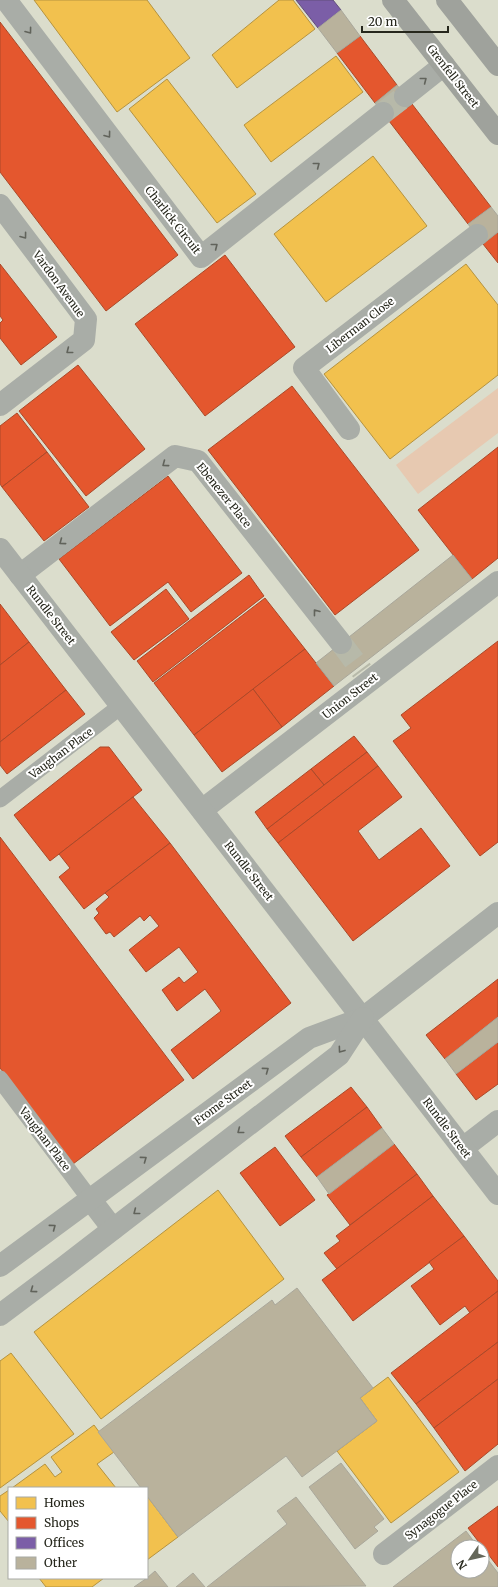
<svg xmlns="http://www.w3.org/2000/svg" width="498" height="1587" viewBox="0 0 498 1587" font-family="Merriweather,serif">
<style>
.green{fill:#e7c9b1}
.homes{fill:#f2c14e;stroke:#b5933f}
.shops{fill:#e4572e;stroke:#ab4929}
.offices{fill:#7b5ea7;stroke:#624e7d}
.building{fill:#b9b29c;stroke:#a9a79b}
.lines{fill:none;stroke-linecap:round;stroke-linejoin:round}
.minor-tunnel{stroke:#b7b9a9;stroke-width:22;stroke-dasharray:22 11;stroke-linecap:butt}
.pedestrian{stroke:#a9ada7;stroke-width:17}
.minor{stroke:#a9ada7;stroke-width:22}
.tertiary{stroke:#a9ada7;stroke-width:22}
.secondary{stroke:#9fa29c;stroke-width:22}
.oneway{stroke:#61635b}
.labels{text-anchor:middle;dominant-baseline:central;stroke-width:4;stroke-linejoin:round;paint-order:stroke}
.street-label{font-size:11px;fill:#26271c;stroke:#fff}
</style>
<rect width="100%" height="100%" fill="#dbddcc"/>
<polygon class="green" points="498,388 498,433 418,494 396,465"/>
<g class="homes">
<polygon points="34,0 147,0 190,58 117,112"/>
<polygon points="279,0 293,0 315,29 237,88 212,55"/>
<polygon points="336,56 363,92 271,162 244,125"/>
<polygon points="167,79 256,194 217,223 129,109"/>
<polygon points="373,156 427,226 326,302 274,234"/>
<polygon points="466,264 498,305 498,375 390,459 324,374"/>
<polygon points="218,1190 284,1279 101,1419 34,1332"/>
<polygon points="11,1353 74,1434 0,1488 0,1361"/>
<polygon points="388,1377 459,1472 391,1523 337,1451 377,1421 360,1398"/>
<polygon points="94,1425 114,1452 97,1464 116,1488 12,1488 45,1464 55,1477 62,1472 51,1457"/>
<polygon points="9,1490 9,1522 0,1511 0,1496"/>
<polygon points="147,1496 178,1537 147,1560"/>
<polygon points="39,1578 104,1578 92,1587 46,1587"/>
</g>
<g class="shops">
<polygon points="0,22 178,255 106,311 0,172"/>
<polygon points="360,36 397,85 375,103 337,53"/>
<polygon points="412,104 491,207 468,224 389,121"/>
<polygon points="498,232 498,263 483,244"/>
<polygon points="225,255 295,347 205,416 135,324"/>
<polygon points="0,264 57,337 21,365 0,338 0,323 3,320 0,316"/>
<polygon points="78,365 145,449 86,496 19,411"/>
<polygon points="292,386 419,550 335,615 208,450"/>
<polygon points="17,413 47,452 2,487 0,484 0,426"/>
<polygon points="498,447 498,558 472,579 418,510"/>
<polygon points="47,452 89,507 44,541 2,487"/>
<polygon points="168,476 242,573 191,612 168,582 110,626 59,559"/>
<polygon points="249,575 264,596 153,682 137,661"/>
<polygon points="166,589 189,619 134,660 111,632"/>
<polygon points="265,598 305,649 194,735 154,683"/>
<polygon points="0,604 29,642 0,665"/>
<polygon points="498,641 498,842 480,856 393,741 411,728 401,715"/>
<polygon points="29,642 66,690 0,742 0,665"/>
<polygon points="305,649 334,686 282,727 253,689"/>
<polygon points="253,689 282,727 222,772 194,735"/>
<polygon points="66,690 85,714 7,774 0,765 0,742"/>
<polygon points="354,736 367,752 324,785 311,769"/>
<polygon points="100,747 109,747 142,790 50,861 14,815"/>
<polygon points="367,752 378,766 278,843 267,829"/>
<polygon points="378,766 402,797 358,831 379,860 421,828 450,866 353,941 278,843"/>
<polygon points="311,769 324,785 267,829 255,812"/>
<polygon points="133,797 170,843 84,909 59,877 70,868 59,854"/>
<polygon points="0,837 184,1080 73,1164 0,1068"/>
<polygon points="170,843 291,1003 193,1079 171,1050 221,1011 205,989 177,1011 162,990 179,977 184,983 198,972 179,947 146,972 129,950 159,926 150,915 144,921 140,916 114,937 110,932 106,934 94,918 99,913 96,909 109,897 105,893"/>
<polygon points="498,979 498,1017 445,1059 426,1035"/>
<polygon points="498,1042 498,1084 476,1100 456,1074"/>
<polygon points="351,1087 367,1107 301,1157 285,1136"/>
<polygon points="367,1107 382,1128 317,1177 301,1157"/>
<polygon points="394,1144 417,1174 350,1225 327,1195"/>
<polygon points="275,1147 315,1200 280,1226 240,1173"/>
<polygon points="417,1174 433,1196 337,1269 324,1253 340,1241 336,1236"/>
<polygon points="433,1196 464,1236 353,1321 322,1280"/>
<polygon points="464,1236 498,1281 498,1291 470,1313 465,1306 440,1325 411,1286 434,1269 429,1262"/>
<polygon points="498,1291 498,1342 416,1404 391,1373"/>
<polygon points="498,1342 498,1379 434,1428 416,1404"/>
<polygon points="498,1379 498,1444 465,1471 434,1428"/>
<polygon points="498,1506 498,1567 468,1528"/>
</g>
<polygon class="offices" points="296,0 333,0 341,10 318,28"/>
<g class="building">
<polygon points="341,10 360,36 337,53 318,28"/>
<polygon points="397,85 412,104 389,121 375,103"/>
<polygon points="491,207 498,216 498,232 483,244 468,224"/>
<polygon points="453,555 472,579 334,686 316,663"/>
<polygon points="498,1017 498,1042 456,1074 445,1059"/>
<polygon points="382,1128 394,1144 329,1194 317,1177"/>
<polygon points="297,1288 373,1388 360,1398 377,1421 302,1477 286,1456 178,1537 147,1496 147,1488 141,1488 98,1432 272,1300 275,1305"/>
<polygon points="341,1463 384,1519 374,1527 378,1531 355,1549 309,1487"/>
<polygon points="296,1497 366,1586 207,1587 287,1524 277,1511"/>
<polygon points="466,1531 478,1547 458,1547 458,1571 482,1571 482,1552 498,1573 498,1587 393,1587"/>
<polygon points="155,1571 168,1587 134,1587 147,1578"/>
<polygon points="193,1573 205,1587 176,1587"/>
</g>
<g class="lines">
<g class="minor-tunnel">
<polyline points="383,113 405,96"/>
<polyline points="341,643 362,671"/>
</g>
<g class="pedestrian">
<polyline points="0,799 121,706"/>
<polyline points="0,1079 90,1199"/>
</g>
<g class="minor">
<polyline points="6,0 201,257 383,113"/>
<polyline points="405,96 444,65"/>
<polyline points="0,205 86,319 84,340 0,405"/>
<polyline points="349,429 304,368 477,235"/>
<polyline points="20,575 175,456 198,461 341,643"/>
<polyline points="202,810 498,582"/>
<polyline points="463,1148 498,1121"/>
<polyline points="384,1554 498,1466"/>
</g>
<g class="tertiary">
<polyline points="0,549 498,1194"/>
<polyline points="90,1199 113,1229"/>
<polyline points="0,1266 309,1038 363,1018 498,913"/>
<polyline points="0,1315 64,1267 339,1055 363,1018"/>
</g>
<g class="secondary">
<polyline points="393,0 498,134"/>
<polyline points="447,0 498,65"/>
</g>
</g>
<defs><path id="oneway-chevron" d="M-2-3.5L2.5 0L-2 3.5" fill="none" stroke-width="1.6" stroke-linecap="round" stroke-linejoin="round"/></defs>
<g class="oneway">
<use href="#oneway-chevron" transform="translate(29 31) rotate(53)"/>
<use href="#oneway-chevron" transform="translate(424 80) rotate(-38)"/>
<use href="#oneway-chevron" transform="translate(108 135) rotate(53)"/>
<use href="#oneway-chevron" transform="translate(317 165) rotate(-38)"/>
<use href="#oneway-chevron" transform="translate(24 236) rotate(53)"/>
<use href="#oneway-chevron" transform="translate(215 246) rotate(-38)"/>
<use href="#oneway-chevron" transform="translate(69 351) rotate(142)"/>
<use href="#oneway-chevron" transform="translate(165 464) rotate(143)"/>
<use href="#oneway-chevron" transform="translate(62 542) rotate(143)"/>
<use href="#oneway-chevron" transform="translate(316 612) rotate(-128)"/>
<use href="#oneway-chevron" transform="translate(341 1050) rotate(126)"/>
<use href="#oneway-chevron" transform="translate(266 1070) rotate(-36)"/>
<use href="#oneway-chevron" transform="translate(240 1131) rotate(142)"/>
<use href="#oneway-chevron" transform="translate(144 1159) rotate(-36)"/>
<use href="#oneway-chevron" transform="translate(136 1212) rotate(142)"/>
<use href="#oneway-chevron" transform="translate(53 1227) rotate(-37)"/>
<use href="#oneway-chevron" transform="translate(33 1290) rotate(144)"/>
</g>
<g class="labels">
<g class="street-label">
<text transform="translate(453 76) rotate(52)">Grenfell Street</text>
<text transform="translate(173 220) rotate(52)">Charlick Circuit</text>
<text transform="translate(59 284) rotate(54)">Vardon Avenue</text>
<text transform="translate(360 325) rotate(-38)">Liberman Close</text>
<text transform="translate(224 495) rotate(51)">Ebenezer Place</text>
<text transform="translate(51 615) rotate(52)">Rundle Street</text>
<text transform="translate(350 696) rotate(-38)">Union Street</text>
<text transform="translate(61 753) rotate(-37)">Vaughan Place</text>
<text transform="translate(249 871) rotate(52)">Rundle Street</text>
<text transform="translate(223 1102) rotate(-36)">Frome Street</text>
<text transform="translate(447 1128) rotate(53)">Rundle Street</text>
<text transform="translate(45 1139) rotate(53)">Vaughan Place</text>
<text transform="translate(441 1510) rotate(-38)">Synagogue Place</text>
</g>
</g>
<rect x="8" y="1487" width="140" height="92" fill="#ffffff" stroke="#a8a9a4"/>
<rect x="16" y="1497" width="20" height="12" fill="#f2c14e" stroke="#a8a9a4"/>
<text x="44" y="1507" font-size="12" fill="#26271c">Homes</text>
<rect x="16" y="1517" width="20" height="12" fill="#e4572e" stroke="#a8a9a4"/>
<text x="44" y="1527" font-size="12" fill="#26271c">Shops</text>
<rect x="16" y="1537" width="20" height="12" fill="#7b5ea7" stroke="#a8a9a4"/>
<text x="44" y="1547" font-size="12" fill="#26271c">Offices</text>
<rect x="16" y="1557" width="20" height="12" fill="#b9b29c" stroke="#a8a9a4"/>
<text x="44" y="1567" font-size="12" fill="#26271c">Other</text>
<g transform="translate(470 1559) rotate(236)"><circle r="19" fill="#ffffff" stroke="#a8a9a4"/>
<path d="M0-3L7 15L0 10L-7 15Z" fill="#65675a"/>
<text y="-6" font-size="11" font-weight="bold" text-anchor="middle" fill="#26271c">N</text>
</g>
<path d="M362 26v6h86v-6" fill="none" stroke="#26271c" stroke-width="2"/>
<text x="368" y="26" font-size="12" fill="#26271c" stroke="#ffffff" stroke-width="3" paint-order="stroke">20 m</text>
</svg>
